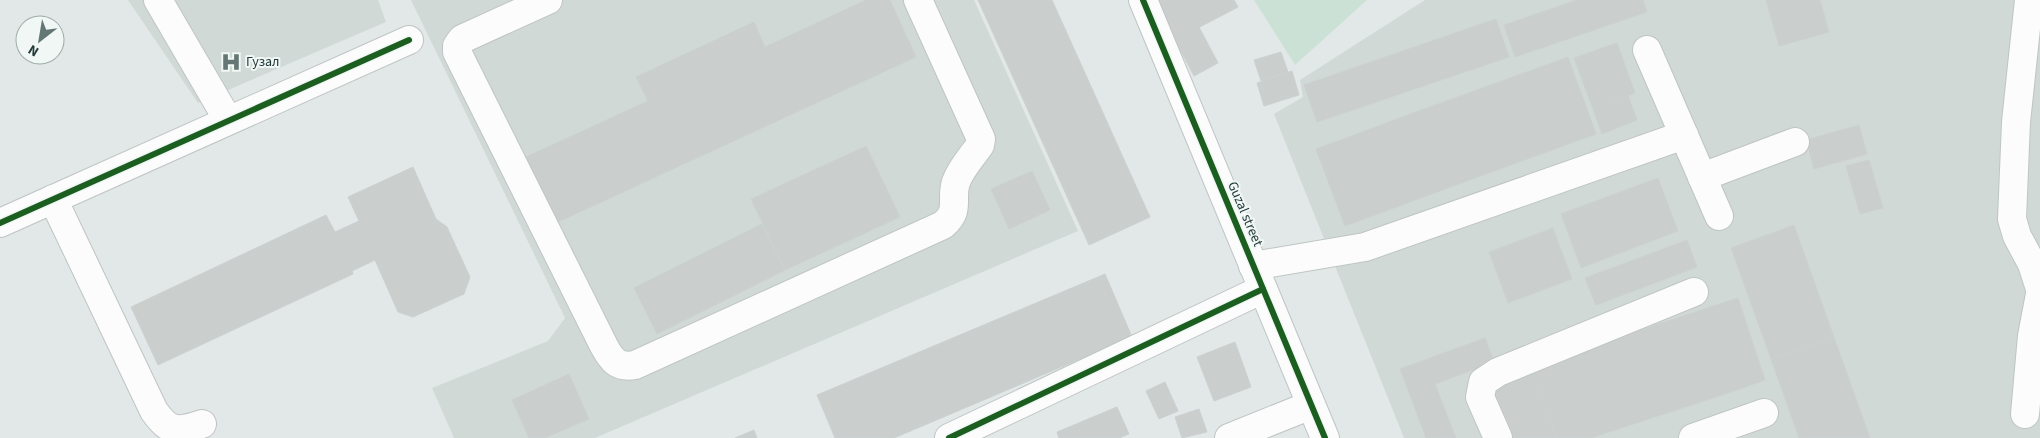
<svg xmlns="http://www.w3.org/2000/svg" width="2040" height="438" viewBox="0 0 2040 438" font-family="'Source Sans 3',sans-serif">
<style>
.built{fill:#d1d9d7}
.green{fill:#cce1d6}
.building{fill:#cacfce;stroke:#cbd1d0}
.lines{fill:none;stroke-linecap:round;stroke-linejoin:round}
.minor-casing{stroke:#bfc5c4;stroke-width:30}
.minor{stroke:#fbfcfb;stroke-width:28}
.cycleway-casing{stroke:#f0f7f5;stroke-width:9}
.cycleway{stroke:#1b5e20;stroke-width:6}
.labels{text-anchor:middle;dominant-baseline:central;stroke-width:4;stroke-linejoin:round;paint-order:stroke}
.poi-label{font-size:14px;fill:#223a38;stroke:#f0f7f5;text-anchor:start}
.street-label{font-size:14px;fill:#223a38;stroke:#f0f7f5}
</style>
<rect width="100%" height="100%" fill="#e2e8e7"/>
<g class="built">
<polygon points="128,0 378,0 386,22 198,103"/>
<polygon points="411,0 974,0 1078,231 595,438 454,438 432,388 548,341 565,318"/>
<polygon points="1425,0 2040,0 2040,438 1404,438 1274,114 1303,97 1300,80"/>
</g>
<polygon class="green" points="1254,0 1367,0 1295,65"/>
<g class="building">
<polygon points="866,0 890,0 916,57 556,223 526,157 648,101 636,77 754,22 765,47"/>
<polygon points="978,0 1052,0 1150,217 1089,245"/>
<polygon points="1154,0 1234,0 1238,7 1175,40"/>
<polygon points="1577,0 1643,0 1647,12 1515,57 1504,25"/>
<polygon points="1766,0 1820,0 1829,32 1779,46"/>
<polygon points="1496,19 1509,57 1317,122 1304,85"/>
<polygon points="1199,27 1218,63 1194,76 1175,40"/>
<polygon points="1617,43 1635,93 1593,109 1574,58"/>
<polygon points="1281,52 1288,72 1261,81 1254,60"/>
<polygon points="1568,57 1596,134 1445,189 1416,112"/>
<polygon points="1292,71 1299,95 1264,106 1257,83"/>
<polygon points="1628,96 1637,120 1602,134 1593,109"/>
<polygon points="1416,112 1445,189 1345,226 1316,149"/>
<polygon points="1859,125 1867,154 1814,169 1806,140"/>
<polygon points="866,146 900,217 785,270 751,199"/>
<polygon points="1869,160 1883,208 1860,214 1846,166"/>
<polygon points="413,167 436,219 447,227 470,277 464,294 413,317 398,312 375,260 352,271 353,274 158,365 131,307 326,215 335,232 359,221 348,197"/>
<polygon points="1032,171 1050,210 1009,229 991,189"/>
<polygon points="1658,178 1678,231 1581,268 1561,214"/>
<polygon points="762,224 785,270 657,334 634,288"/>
<polygon points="1794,225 1834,337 1771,359 1731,248"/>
<polygon points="1553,228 1572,279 1508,303 1489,252"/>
<polygon points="1687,240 1697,267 1596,305 1585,278"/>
<polygon points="1105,274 1132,337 894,438 835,438 817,395"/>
<polygon points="1738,298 1765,380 1734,391 1707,308"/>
<polygon points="1707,308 1734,391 1591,438 1556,438 1531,367"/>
<polygon points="1834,337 1870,438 1799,438 1771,359"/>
<polygon points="1485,338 1494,362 1435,384 1456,438 1426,438 1400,369"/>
<polygon points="1235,342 1251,387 1214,401 1197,357"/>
<polygon points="1531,367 1556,438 1508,438 1489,381"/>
<polygon points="569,374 589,419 545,438 529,438 512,400"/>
<polygon points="1165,382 1178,411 1159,419 1146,391"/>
<polygon points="1117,407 1129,434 1119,438 1059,438 1057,432"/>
<polygon points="1199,409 1207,432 1182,438 1175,417"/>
<polygon points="754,430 757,438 735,438"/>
</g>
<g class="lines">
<defs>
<g id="minor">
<polyline points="158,0 228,120"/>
<path d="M548,0L462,39L457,46V52L604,346C612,361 618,368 635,365L943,225C961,210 950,200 956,182C961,168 972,157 980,145L981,139L918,0"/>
<polyline points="1143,0 1325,438"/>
<polyline points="2029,0 2016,122 2012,219 2017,236 2032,264 2040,289"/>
<polyline points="1647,50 1719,216"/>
<polyline points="1702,177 1795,142"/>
<path d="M53,199L154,411C170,433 177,432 202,424"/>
<polyline points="0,223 409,40"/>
<polyline points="1253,266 1365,247 1684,135"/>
<polyline points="2025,414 2032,336 2040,294"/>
<polyline points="949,438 1263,289"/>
<polyline points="1229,438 1311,405"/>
<polyline points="1498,438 1480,397 1483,382 1498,372 1694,292"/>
<polyline points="1693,438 1764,413"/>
</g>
</defs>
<use href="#minor" class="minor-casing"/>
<use href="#minor" class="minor"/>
<defs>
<g id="cycleway">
<polyline points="1143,0 1325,438"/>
<polyline points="0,223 409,40"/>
<polyline points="949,438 1263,289"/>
</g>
</defs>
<use href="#cycleway" class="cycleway-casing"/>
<use href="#cycleway" class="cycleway"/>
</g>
<defs>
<symbol id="hospital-bare" viewBox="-9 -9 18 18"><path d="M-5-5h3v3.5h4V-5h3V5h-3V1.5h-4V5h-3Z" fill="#657775" stroke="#f0f7f5" stroke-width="2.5" paint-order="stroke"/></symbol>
</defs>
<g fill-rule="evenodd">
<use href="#hospital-bare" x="217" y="48" width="28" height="28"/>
</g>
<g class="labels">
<g class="poi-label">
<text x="246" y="62">Гузал</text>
</g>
<g class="street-label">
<text transform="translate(1245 214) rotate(67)">Guzal street</text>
</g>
</g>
<g transform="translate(40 40) rotate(211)"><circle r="24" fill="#f0f7f5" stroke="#9eaba9"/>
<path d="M0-4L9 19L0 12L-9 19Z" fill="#657775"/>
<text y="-8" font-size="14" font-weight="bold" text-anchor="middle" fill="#223a38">N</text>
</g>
</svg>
